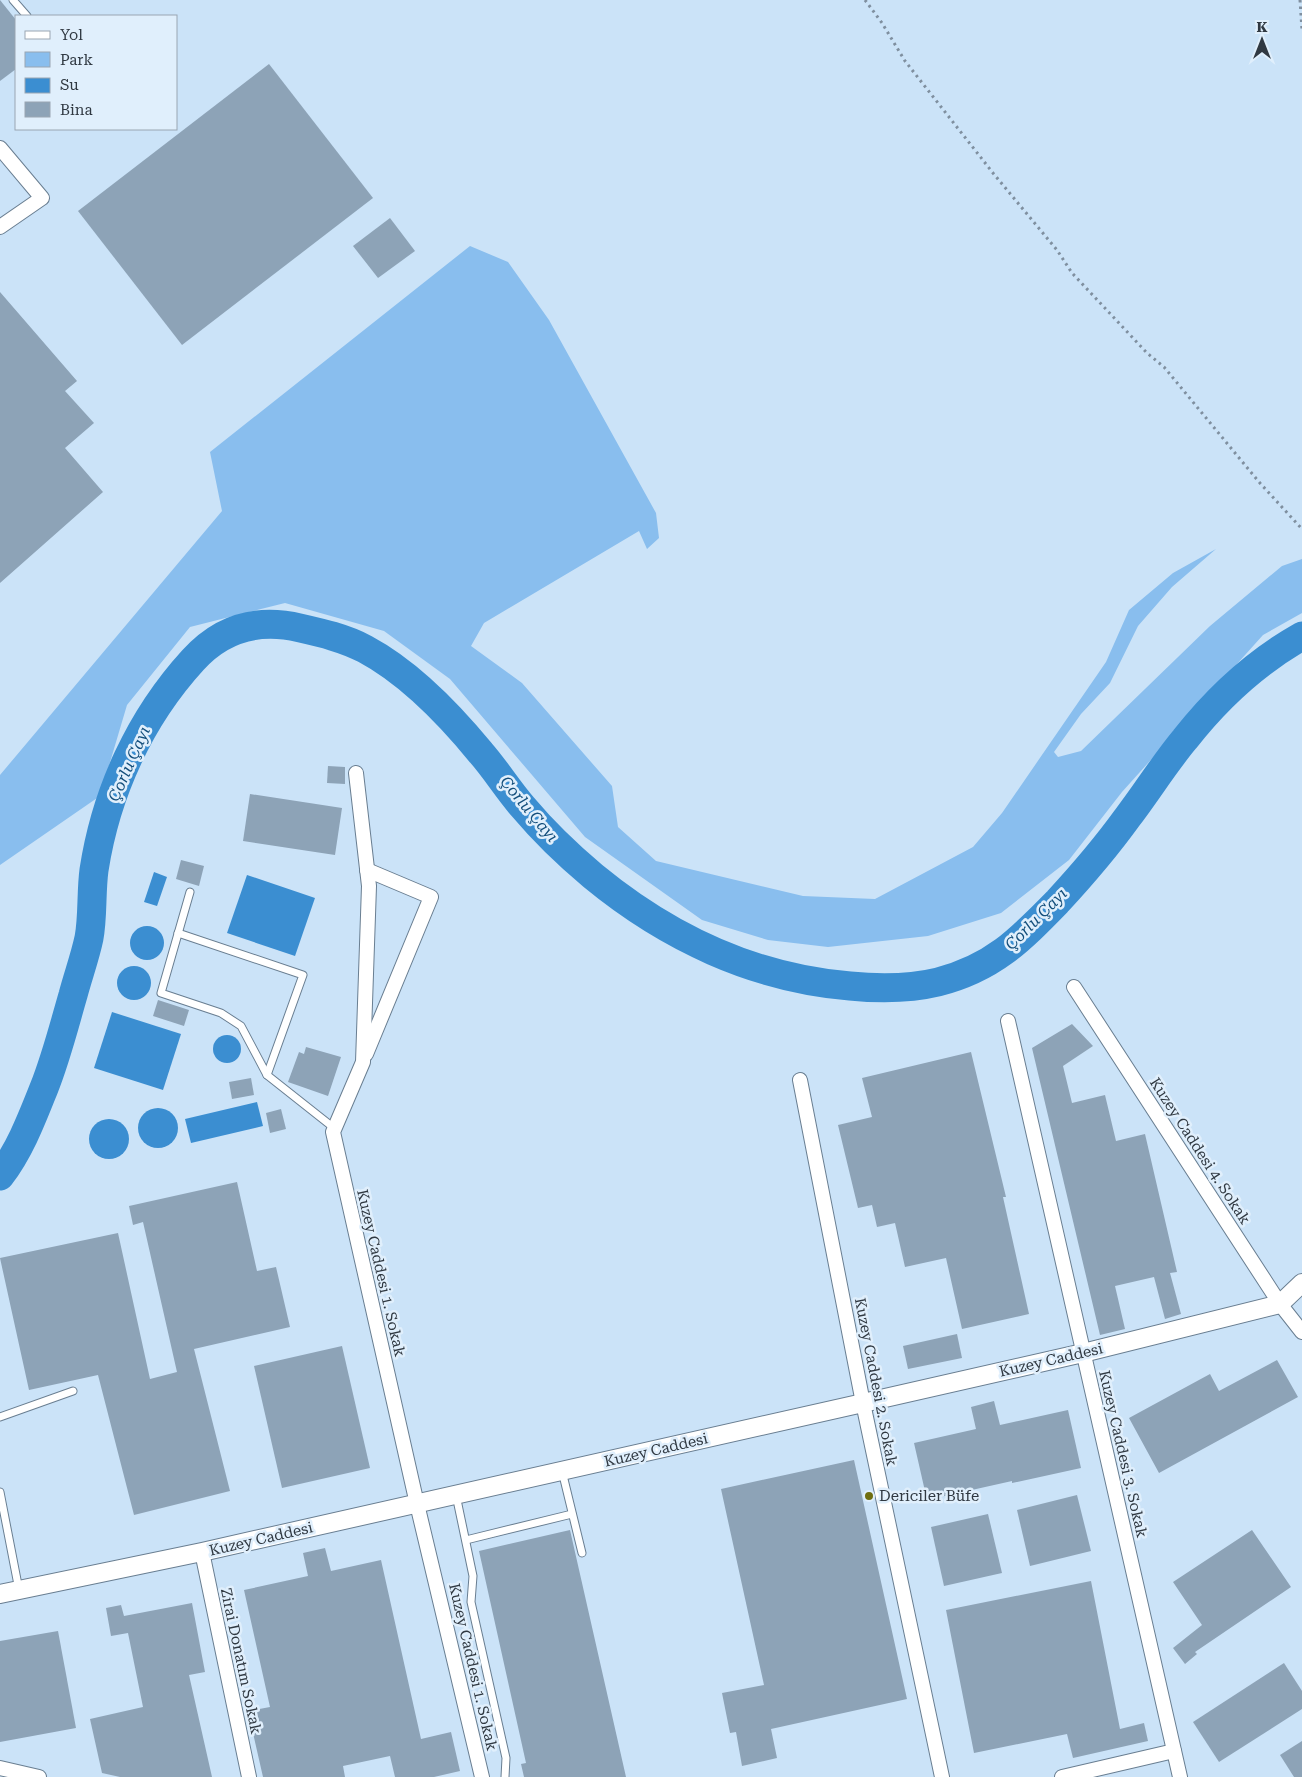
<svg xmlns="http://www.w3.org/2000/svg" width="1302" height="1777" viewBox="0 0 1302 1777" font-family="'Roboto Serif',serif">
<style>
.green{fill:#89beee}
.water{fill:#3b8ed1}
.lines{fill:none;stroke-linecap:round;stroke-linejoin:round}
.river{stroke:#3b8ed1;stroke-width:29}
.building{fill:#8da3b7}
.service-casing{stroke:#697e91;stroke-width:9}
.minor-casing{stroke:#697e91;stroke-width:16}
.tertiary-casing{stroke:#697e91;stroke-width:20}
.path{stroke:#7f8f9f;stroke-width:3;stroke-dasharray:2.5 4;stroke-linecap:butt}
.service{stroke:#fff;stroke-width:7}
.minor{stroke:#fff;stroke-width:14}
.tertiary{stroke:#fff;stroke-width:18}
.poi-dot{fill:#6f6e10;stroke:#e0effc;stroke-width:2}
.labels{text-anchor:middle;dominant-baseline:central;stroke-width:5;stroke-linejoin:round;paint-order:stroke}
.street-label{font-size:15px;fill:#303942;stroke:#e0effc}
.poi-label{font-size:15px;fill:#303942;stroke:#e0effc;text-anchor:start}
.water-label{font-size:16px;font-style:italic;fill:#144f7c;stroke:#e0effc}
</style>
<rect width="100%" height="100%" fill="#cbe3f8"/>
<polygon class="green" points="470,246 508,262 549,320 656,513 659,538 647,549 639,531 484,623 471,646 522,683 612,786 618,827 656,861 803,896 875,899 973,847 1002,813 1106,662 1129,610 1173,573 1216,549 1172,587 1138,626 1110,683 1081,714 1054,752 1058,757 1081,751 1210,626 1282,566 1302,559 1302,613 1263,635 1122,792 1069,860 1001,913 928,936 828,947 768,940 702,920 585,837 450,679 384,631 285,603 190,627 127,705 100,796 0,865 0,775 222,511 210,452"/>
<g class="water">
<polygon points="154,872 167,877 157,906 144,902"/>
<polygon points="247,875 315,898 295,956 227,933"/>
<circle cx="147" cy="943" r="17"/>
<circle cx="134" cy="983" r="17"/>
<polygon points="112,1012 181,1034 163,1090 94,1068"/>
<circle cx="227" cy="1049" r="14"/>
<polygon points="257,1102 263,1126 191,1143 185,1119"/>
<circle cx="158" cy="1128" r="20"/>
<circle cx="109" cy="1139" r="20"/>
</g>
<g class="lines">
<path class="river" d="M0,1176C20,1150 32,1118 44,1088C56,1058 64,1026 73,995C78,976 85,957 89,938C93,917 91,892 94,870C106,792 140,718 193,660C222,628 258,618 300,628C322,633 344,638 365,649C410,673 449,714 481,753C496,770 508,790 523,807C544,832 568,855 593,876C667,937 754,978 850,986C880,989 909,989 938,982C993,968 1020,940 1058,901C1082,875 1106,847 1127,818C1147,792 1164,764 1185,739C1218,697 1256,662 1302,636"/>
</g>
<g class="building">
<polygon points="0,0 16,20 16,69 0,81"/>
<polygon points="269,64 373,198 182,345 78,211"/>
<polygon points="390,218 415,251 378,278 353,246"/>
<polygon points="0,292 77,381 65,391 94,423 65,448 103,492 0,583"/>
<polygon points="328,766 345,767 345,784 327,783"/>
<polygon points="250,794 342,808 335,855 243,841"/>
<polygon points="181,860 204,866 199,886 176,879"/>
<polygon points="158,1000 189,1010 184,1026 153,1016"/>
<polygon points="1072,1024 1093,1046 1063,1066 1072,1103 1105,1095 1116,1141 1145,1134 1177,1272 1170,1273 1181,1314 1165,1319 1154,1277 1115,1286 1125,1329 1100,1335 1032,1048"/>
<polygon points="306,1047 341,1057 328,1096 288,1082 299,1052 304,1054"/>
<polygon points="971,1052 1006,1197 1003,1197 1029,1314 962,1329 946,1258 905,1267 895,1223 877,1227 872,1205 858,1208 838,1125 872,1117 862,1078"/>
<polygon points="251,1078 254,1095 232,1099 229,1082"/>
<polygon points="281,1109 286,1129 270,1133 266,1113"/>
<polygon points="237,1182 257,1271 276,1267 290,1327 194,1349 230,1491 134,1515 98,1375 29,1390 0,1258 118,1233 150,1379 177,1372 143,1222 133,1225 129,1206"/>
<polygon points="957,1334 962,1358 908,1369 903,1346"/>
<polygon points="342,1346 370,1468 282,1488 254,1366"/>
<polygon points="1277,1360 1298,1397 1159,1473 1129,1418 1210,1374 1219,1391"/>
<polygon points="994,1401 1000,1425 1068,1410 1081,1468 1012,1483 1012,1481 927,1500 914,1443 976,1429 971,1407"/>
<polygon points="854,1460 907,1699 771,1729 777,1758 742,1766 736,1732 730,1733 722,1693 764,1685 721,1489"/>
<polygon points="1077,1495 1091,1551 1030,1566 1017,1510"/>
<polygon points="988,1514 1002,1573 944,1586 931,1527"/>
<polygon points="570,1530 626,1777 524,1777 521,1764 526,1763 479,1551"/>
<polygon points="1252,1530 1291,1587 1195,1652 1197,1654 1185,1664 1173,1648 1202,1625 1173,1582"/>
<polygon points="325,1548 331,1571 381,1560 421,1739 451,1732 460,1771 434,1777 395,1777 390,1756 343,1766 345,1777 263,1777 248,1711 270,1707 244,1590 308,1576 303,1553"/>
<polygon points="1091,1581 1120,1729 1144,1723 1148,1741 1073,1758 1067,1734 974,1753 946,1610"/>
<polygon points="192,1603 205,1672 189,1675 212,1777 120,1777 102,1773 90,1719 143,1707 128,1633 111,1636 106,1608 121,1605 124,1616"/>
<polygon points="58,1631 76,1728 0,1742 0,1641"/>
<polygon points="1284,1663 1302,1691 1302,1709 1219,1762 1193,1722"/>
<polygon points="1302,1741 1302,1777 1294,1777 1280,1755"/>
</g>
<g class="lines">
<defs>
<g id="service">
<polyline points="13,0 27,16"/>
<polyline points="190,892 161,993 221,1013 241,1026 267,1075 334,1128"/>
<polyline points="178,933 303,975 267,1075"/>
<polyline points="0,1417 73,1391"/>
<polyline points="562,1471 582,1553"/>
<polyline points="0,1492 19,1590"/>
<polyline points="456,1495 473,1576 471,1602 506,1758 505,1777"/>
<polyline points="466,1540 572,1514"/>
</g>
<g id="minor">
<polyline points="0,148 42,198 0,227"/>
<polyline points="356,773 369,886 363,1062 333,1132 417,1504 482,1777"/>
<polyline points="1074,987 1280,1304 1302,1332"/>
<polyline points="1008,1021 1180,1777"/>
<polyline points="366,1054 431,897 367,870"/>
<polyline points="800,1080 863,1403 942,1777"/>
<polyline points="202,1552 249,1777"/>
<polyline points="0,1768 39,1777"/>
<polyline points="1062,1777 1174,1751"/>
</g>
<polyline id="tertiary" points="0,1594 202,1552 863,1403 1083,1353 1280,1304 1302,1283"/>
</defs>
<use href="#service" class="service-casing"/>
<use href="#minor" class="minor-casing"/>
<use href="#tertiary" class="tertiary-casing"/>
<g class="path">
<polyline points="865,0 882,23 905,61 993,173 1057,250 1072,273 1147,353 1164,367 1259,482 1302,529"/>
<polyline points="1300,0 1302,30"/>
</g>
<use href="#service" class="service"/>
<use href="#minor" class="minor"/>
<use href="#tertiary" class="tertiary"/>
</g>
<circle class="poi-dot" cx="869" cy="1496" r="5"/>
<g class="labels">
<g class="street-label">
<text transform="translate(1200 1151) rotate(57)">Kuzey Caddesi 4. Sokak</text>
<text transform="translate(381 1273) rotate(77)">Kuzey Caddesi 1. Sokak</text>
<text transform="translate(1051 1360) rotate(-13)">Kuzey Caddesi</text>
<text transform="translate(876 1382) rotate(79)">Kuzey Caddesi 2. Sokak</text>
<text transform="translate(656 1450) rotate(-13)">Kuzey Caddesi</text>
<text transform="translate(1123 1454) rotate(77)">Kuzey Caddesi 3. Sokak</text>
<text transform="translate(261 1539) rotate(-13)">Kuzey Caddesi</text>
<text transform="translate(241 1661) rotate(78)">Zirai Donatım Sokak</text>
<text transform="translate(473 1667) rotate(77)">Kuzey Caddesi 1. Sokak</text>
</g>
<g class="poi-label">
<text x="879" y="1496">Dericiler Büfe</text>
</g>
<g class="water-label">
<text transform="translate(129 764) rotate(-66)">Çorlu Çayı</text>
<text transform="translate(529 809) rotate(50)">Çorlu Çayı</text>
<text transform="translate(1036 919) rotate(-45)">Çorlu Çayı</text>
</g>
</g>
<rect x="15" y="15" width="162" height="115" fill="#e0effc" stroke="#9aa6b2"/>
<rect x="25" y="31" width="25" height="8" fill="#ffffff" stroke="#9aa6b2"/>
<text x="60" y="40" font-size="15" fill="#303942">Yol</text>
<rect x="25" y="52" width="25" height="15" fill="#89beee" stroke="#9aa6b2"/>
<text x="60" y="65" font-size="15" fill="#303942">Park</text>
<rect x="25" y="78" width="25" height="15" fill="#3b8ed1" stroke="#9aa6b2"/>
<text x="60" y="90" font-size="15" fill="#303942">Su</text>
<rect x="25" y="102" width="25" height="15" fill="#8da3b7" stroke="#9aa6b2"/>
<text x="60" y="115" font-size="15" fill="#303942">Bina</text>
<g transform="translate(1262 40)" stroke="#e0effc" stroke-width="4" paint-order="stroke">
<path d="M0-4L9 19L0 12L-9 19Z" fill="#303942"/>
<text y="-8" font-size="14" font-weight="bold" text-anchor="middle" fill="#303942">K</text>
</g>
</svg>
